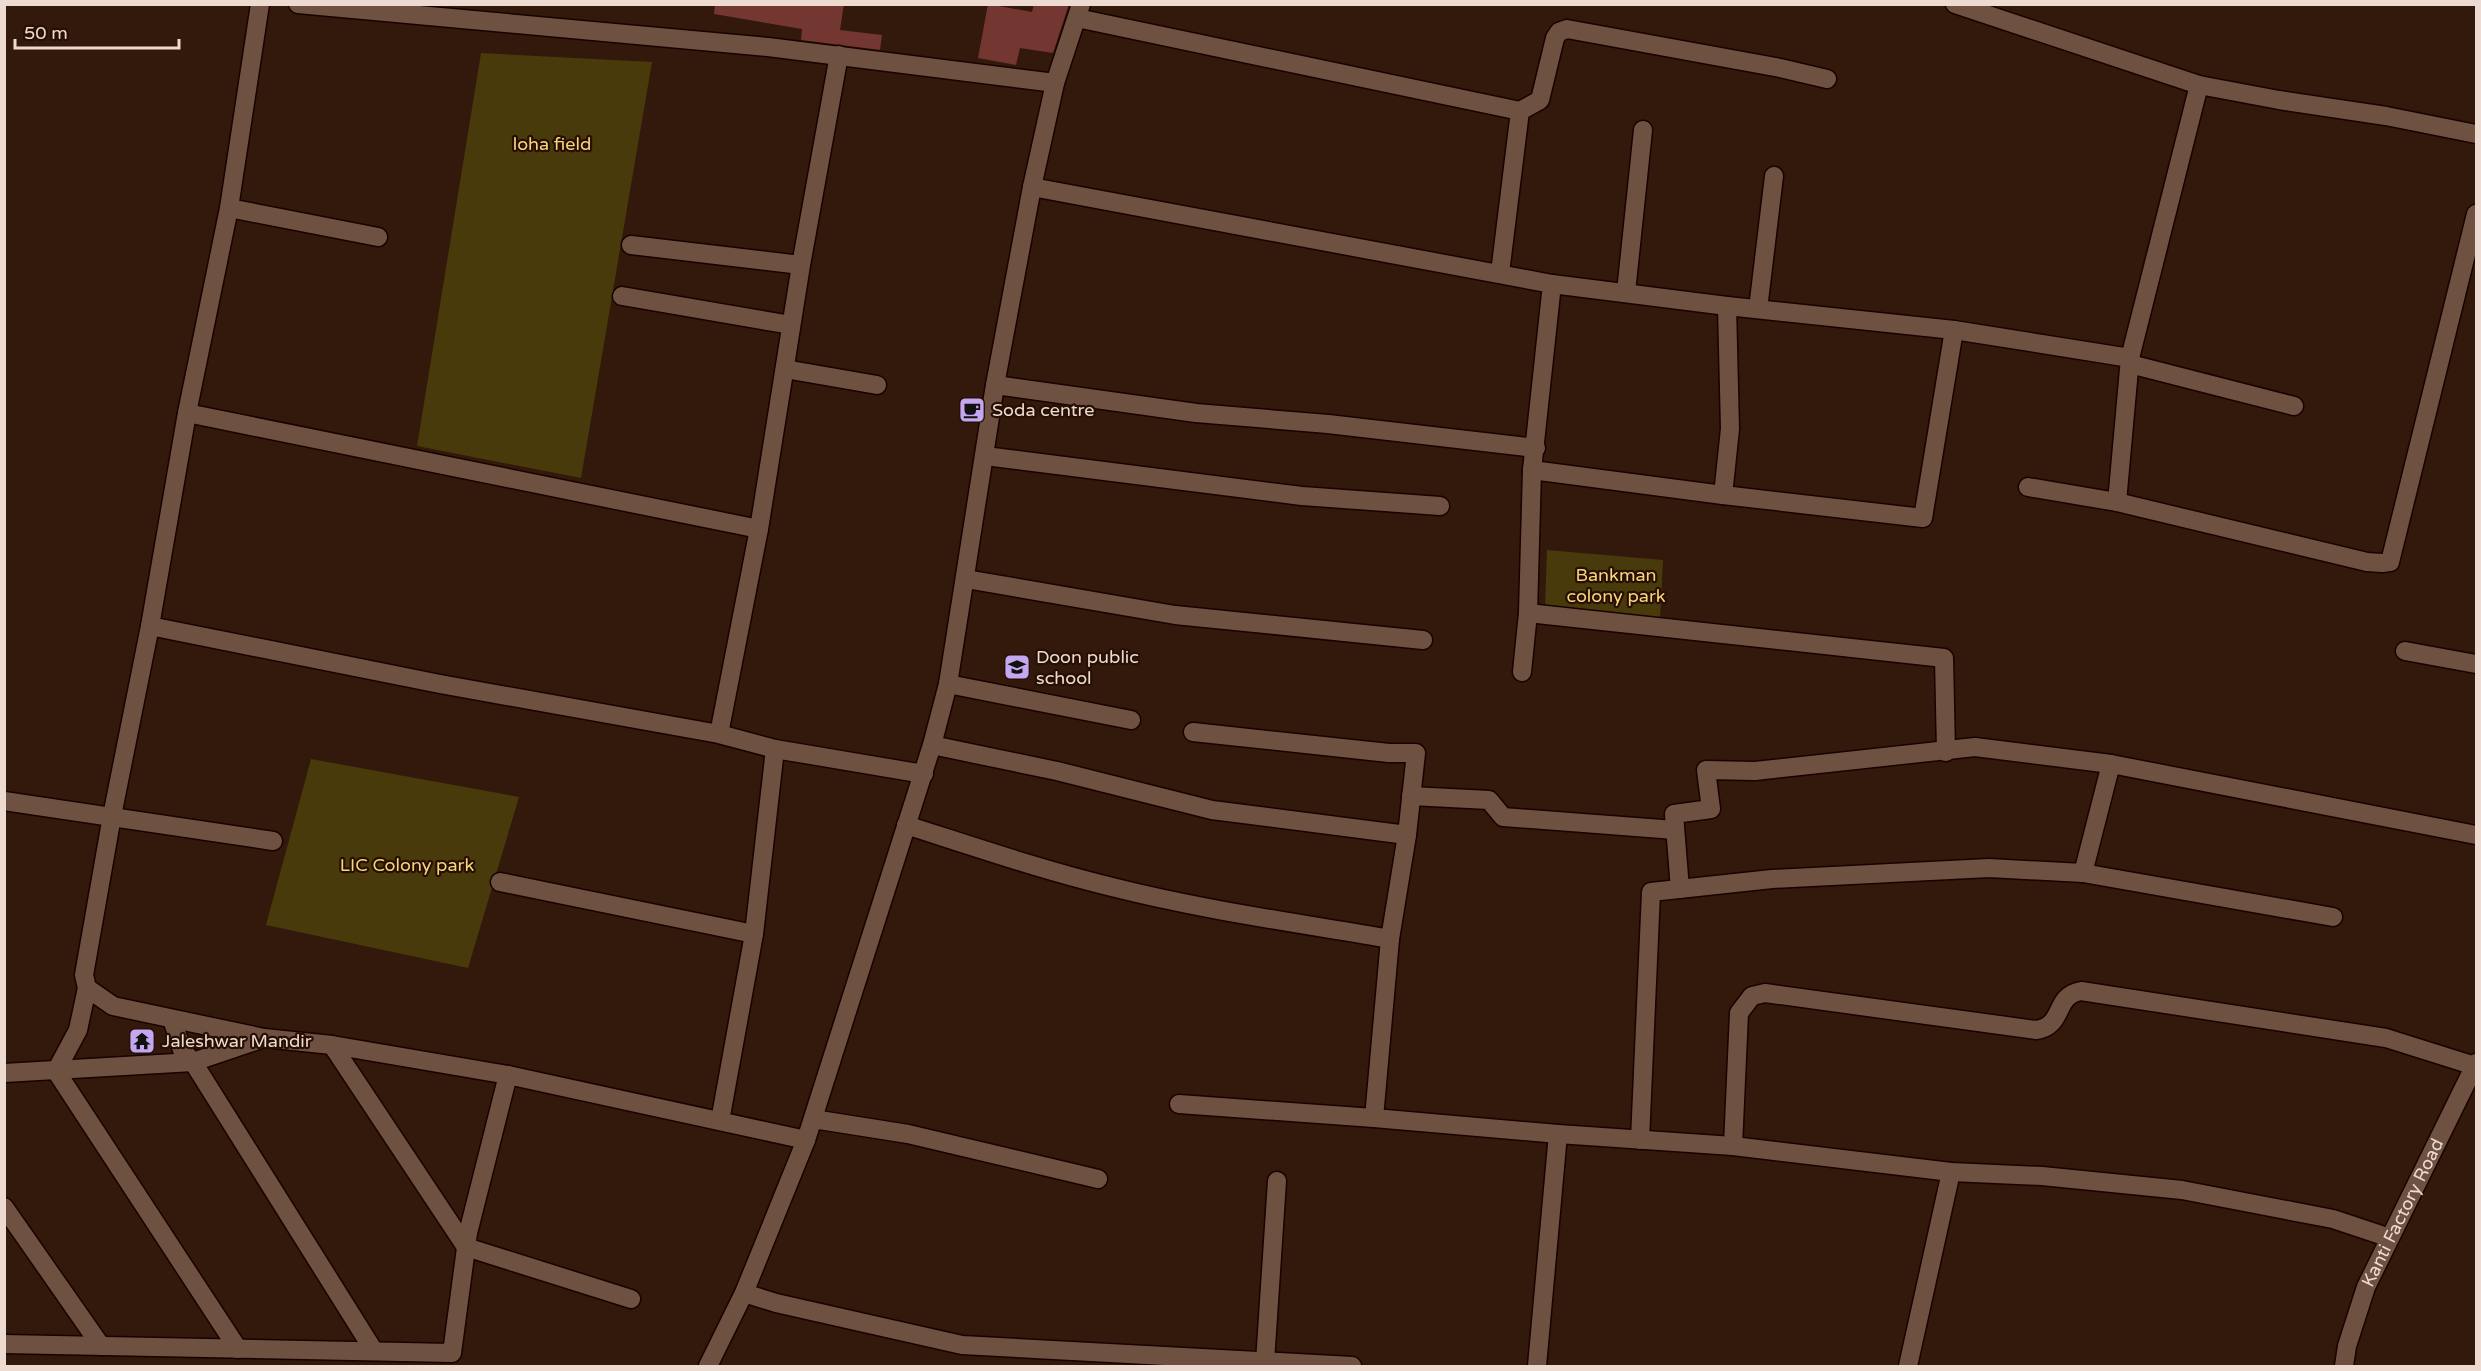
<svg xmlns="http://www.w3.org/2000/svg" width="2481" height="1371" viewBox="0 0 2481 1371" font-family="'Varela Round',sans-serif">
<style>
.green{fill:#493a0b}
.building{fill:#733631}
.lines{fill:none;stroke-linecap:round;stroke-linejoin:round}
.minor-casing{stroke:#180300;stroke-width:21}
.minor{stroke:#6f5142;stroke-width:18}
.labels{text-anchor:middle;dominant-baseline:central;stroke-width:4.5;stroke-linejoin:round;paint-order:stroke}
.park-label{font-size:18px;fill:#f6d67a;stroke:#270f03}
.poi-label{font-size:18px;fill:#eddbd2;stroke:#270f03;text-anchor:start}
.street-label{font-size:18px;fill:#eddbd2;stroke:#270f03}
</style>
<rect width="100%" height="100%" fill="#32190b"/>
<g class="green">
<polygon points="481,53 652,62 581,478 417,446"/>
<polygon points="1547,550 1663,560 1660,619 1545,608"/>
<polygon points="311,759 519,797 468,968 266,925"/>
</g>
<g class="building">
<polygon points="715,4 844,4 840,30 882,35 880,50 801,40 802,29 714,14"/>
<polygon points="988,4 1032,12 1034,4 1069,4 1053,53 1020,48 1016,65 978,58"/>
</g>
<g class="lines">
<defs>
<g id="minor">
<polyline points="260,4 229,208 187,413 150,626 112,816 84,975 87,988 113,1006 264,1038"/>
<polyline points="298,4 768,47 1055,83"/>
<polyline points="1955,4 2199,85 2279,100 2386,116 2476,134"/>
<polyline points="1077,18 1520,111 1500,273"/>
<polyline points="1520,111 1540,100 1555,38 1559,32 1567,29 1780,68 1827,79"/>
<polyline points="1032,187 1552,284 1532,470 1528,613 1522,672"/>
<polyline points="229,208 378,237"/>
<polyline points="631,245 801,265"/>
<polyline points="1552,284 1727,306 1954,330 2130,358 2199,85"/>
<polyline points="1626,292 1643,130"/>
<polyline points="622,296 791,325"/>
<polyline points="1758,309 1774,176"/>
<polyline points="2130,364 2294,406"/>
<polyline points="785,369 877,385"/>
<polyline points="995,385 1196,413 1328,424 1536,448"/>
<polyline points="187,413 759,529 719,734"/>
<polyline points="985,456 1302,496 1440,506"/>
<polyline points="1532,470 1723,495 1923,518 1954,330"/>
<polyline points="2028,487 2117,502 2367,562 2382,563 2390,562 2476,214"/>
<polyline points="1723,495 1730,429 1727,306"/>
<polyline points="2117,502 2130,358"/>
<polyline points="759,529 801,265 839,55"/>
<polyline points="966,579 1175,615 1423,640"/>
<polyline points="1528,613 1944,658 1946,752"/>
<polyline points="150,626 440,684 719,734 775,749 924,774"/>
<polyline points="2405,651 2476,664"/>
<polyline points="948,684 1131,720"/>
<polyline points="1193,732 1389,753 1416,753 1407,835 1390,939 1374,1118 1558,1134 1537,1366"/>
<polyline points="932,745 1057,771 1212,810 1407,835"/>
<polyline points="1411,796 1489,800 1503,817 1675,830"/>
<polyline points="4,801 273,841"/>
<path d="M906,825C975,847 1042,870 1112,887C1203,910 1297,923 1390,939"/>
<polyline points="2083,873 2111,764"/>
<polyline points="500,882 754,934"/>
<polyline points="1680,889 1674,814 1711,809 1706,770 1755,771 1975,747 2111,764 2476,835"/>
<polyline points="87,988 78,1030 56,1071 238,1349"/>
<polyline points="172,1019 182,1050 193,1062 374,1351"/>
<polyline points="332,1045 466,1247 631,1299"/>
<polyline points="4,1073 193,1062 264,1038 332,1045 508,1075 806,1140"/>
<polyline points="1179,1104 1374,1118"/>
<polyline points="813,1119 908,1134 1098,1179"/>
<polyline points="720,1121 754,934 775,749"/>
<polyline points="1558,1134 1733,1146 1951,1172 2042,1176 2182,1190 2333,1219 2390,1238"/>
<polyline points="1640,1140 1651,892 1772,879 1989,868 2083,873 2333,917"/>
<path d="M1733,1146L1739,1013L1752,996L1765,993L2036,1030C2065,1026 2053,996 2081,991L2386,1038L2475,1066"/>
<polyline points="4,1207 101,1346"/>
<polyline points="744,1293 776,1303 962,1345 1352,1366"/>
<polyline points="4,1344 452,1353 468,1233 508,1075"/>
<polyline points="1265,1362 1277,1181"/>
<polyline points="708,1366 744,1293 806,1140 932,745 948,684 995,385 1032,187 1055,83 1081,4"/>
<polyline points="1908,1366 1951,1172"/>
<path id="s1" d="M2344,1366L2347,1346L2366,1287L2476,1063"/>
</g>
</defs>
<use href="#minor" class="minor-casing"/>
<use href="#minor" class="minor"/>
</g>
<defs>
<symbol id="cafe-square" viewBox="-11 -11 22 22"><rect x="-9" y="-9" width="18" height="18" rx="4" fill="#c4a7f1" stroke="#270f03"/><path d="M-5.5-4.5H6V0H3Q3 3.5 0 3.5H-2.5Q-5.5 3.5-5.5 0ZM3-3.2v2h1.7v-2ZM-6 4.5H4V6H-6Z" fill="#111"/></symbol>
<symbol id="school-square" viewBox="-11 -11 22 22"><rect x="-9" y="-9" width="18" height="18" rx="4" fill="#c4a7f1" stroke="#270f03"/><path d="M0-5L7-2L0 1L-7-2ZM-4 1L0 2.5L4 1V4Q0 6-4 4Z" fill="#111"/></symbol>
<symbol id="temple-square" viewBox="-11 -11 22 22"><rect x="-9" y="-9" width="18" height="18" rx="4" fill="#c4a7f1" stroke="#270f03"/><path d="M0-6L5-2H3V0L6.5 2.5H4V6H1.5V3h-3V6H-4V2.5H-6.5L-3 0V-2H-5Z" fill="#111"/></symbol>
</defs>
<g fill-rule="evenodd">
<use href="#cafe-square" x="957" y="395" width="30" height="30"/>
<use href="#school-square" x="1002" y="652" width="30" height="30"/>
<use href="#temple-square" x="127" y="1026" width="30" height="30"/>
</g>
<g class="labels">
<g class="park-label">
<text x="552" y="144">loha field</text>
<text x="1616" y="575">Bankman<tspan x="1616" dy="21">colony park</tspan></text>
<text x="407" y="865">LIC Colony park</text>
</g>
<g class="poi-label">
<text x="992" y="410">Soda centre</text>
<text x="1036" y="657">Doon public<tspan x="1036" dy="21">school</tspan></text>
<text x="162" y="1041">Jaleshwar Mandir</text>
</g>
<g class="street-label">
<text stroke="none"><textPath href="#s1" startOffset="165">Kanti Factory Road</textPath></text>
</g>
</g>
<rect width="2481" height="1371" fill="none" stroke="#eddbd2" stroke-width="12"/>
<path d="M15 39v9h164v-9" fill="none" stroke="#eddbd2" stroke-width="3"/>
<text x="24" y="39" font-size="18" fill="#eddbd2" stroke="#270f03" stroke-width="4.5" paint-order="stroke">50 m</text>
</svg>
